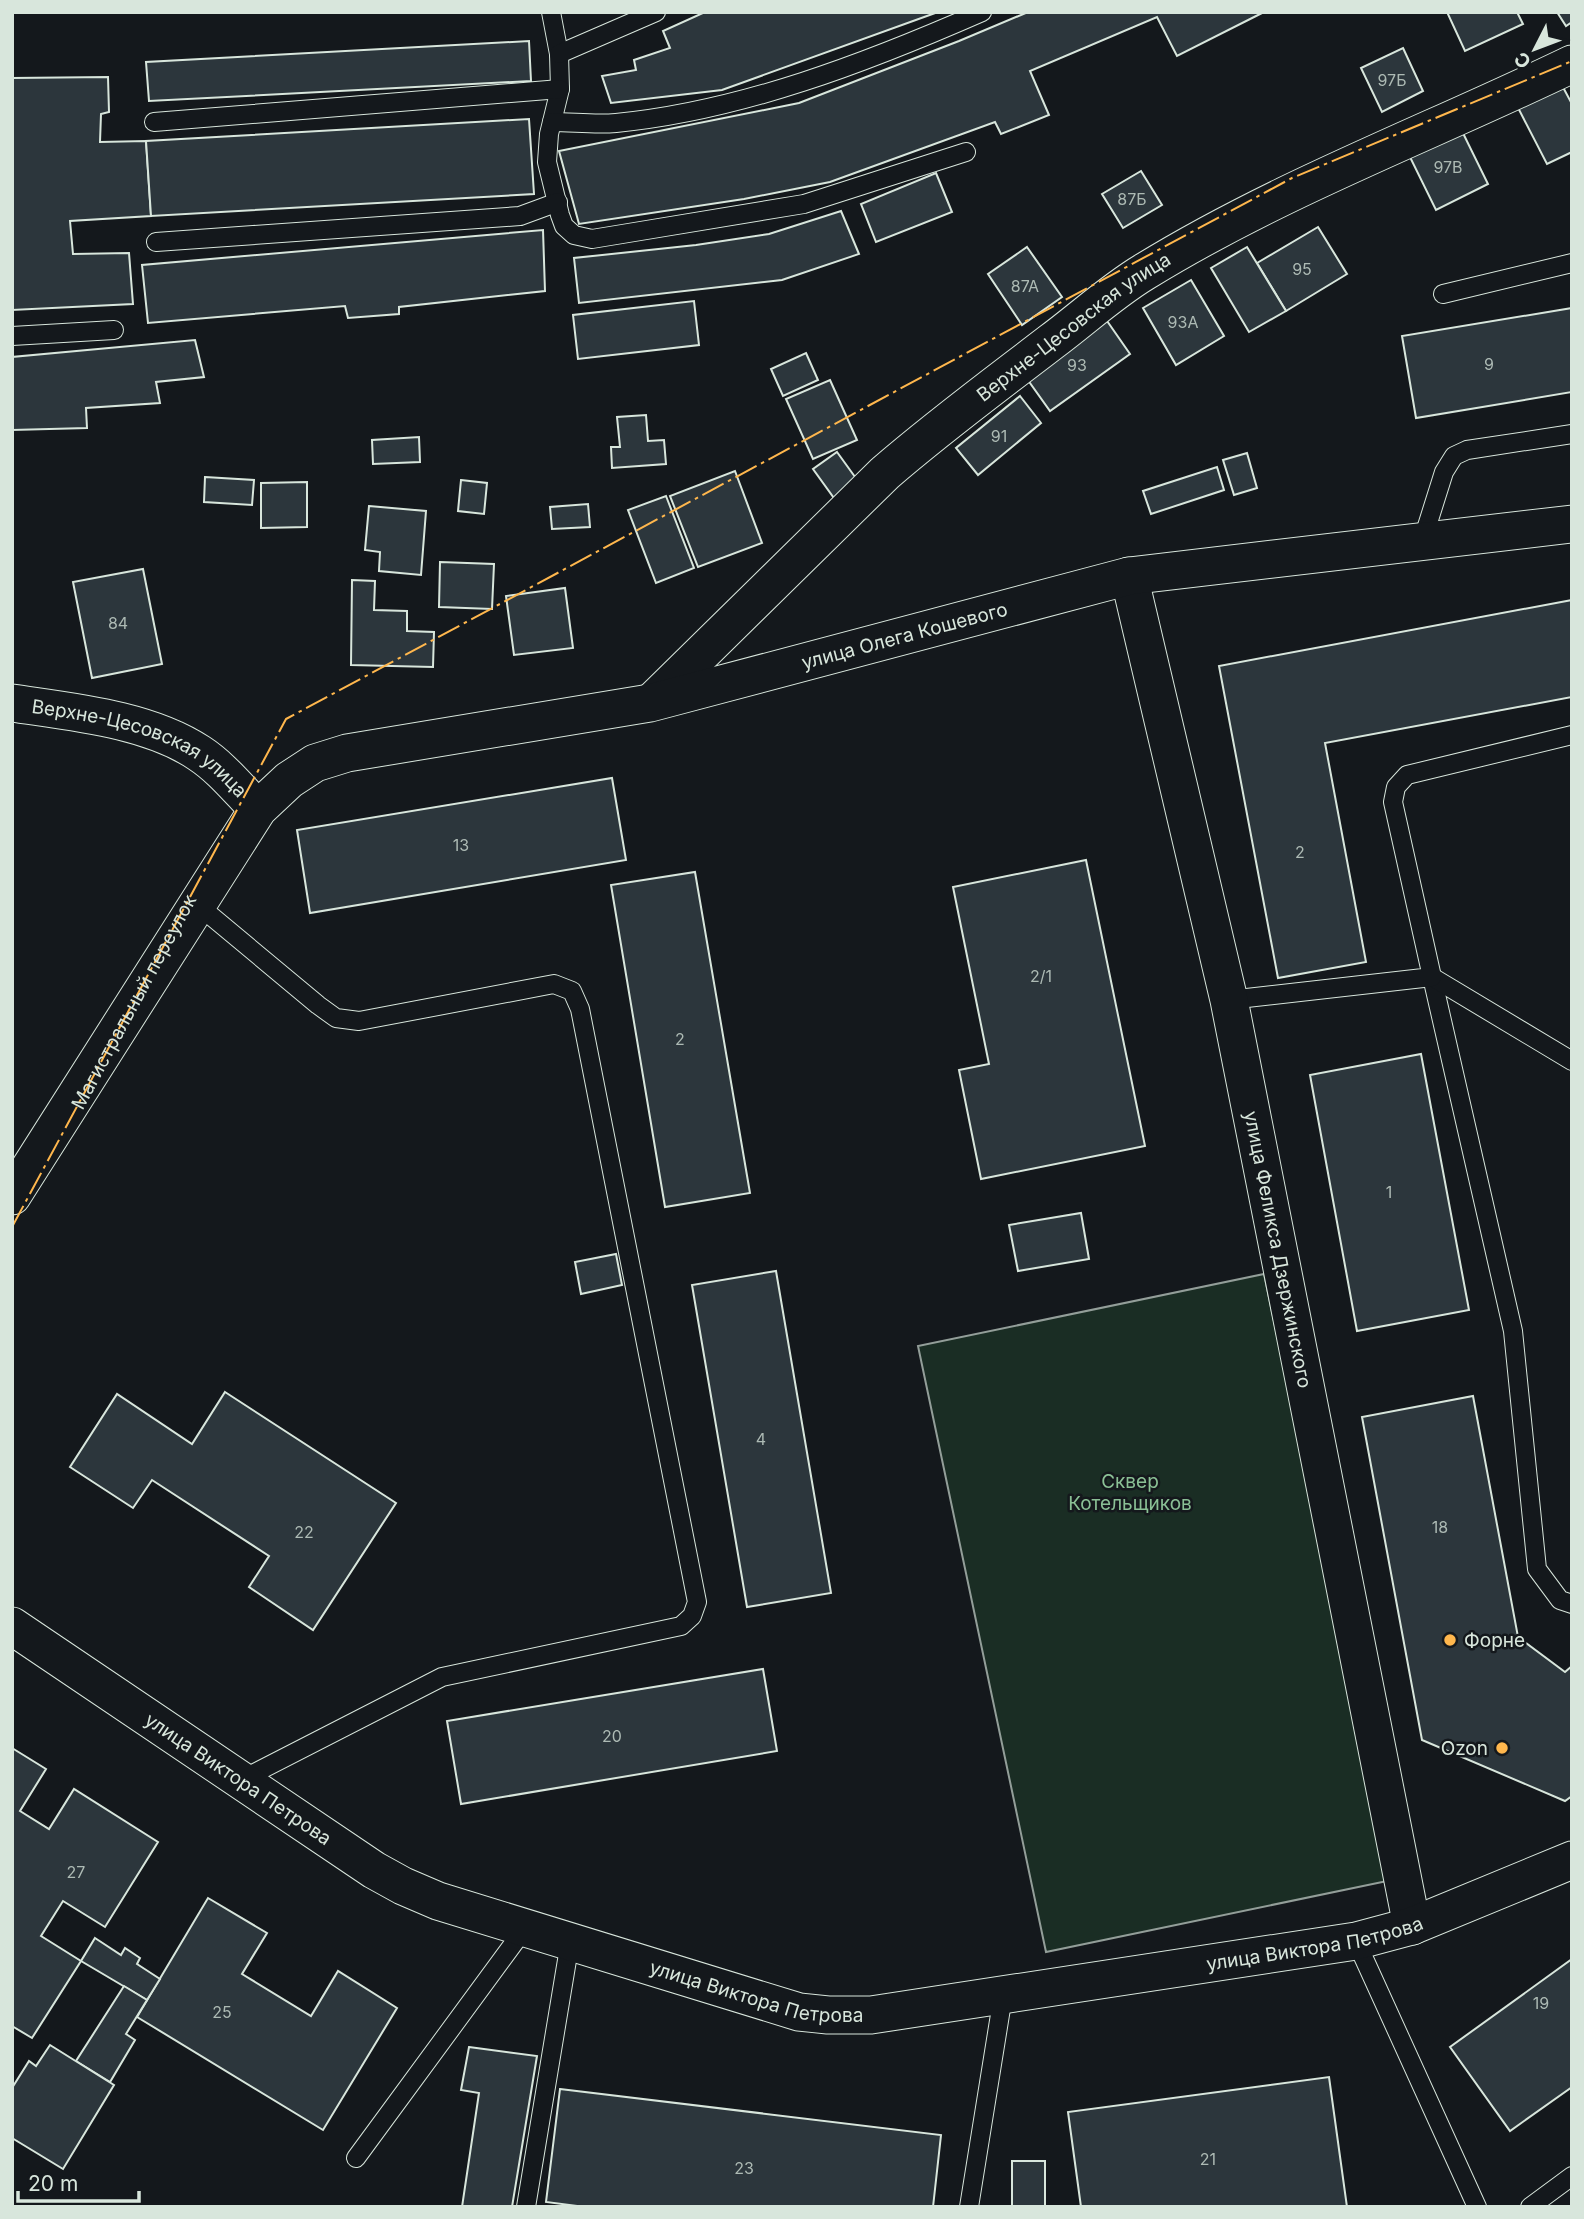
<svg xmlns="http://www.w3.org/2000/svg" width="1584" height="2219" viewBox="0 0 1584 2219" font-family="Inter,sans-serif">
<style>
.green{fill:#1a2d24;stroke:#939e99;stroke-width:2}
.building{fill:#2c363c;stroke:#d8e6dc;stroke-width:2}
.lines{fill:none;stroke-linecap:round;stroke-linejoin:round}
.lane-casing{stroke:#d8e6dc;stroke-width:20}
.street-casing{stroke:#d8e6dc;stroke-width:39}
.lane{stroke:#14181c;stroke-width:18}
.street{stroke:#14181c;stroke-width:37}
.power{stroke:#ffb74d;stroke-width:2;stroke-dasharray:24 5 3.5 5;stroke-linecap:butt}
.poi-dot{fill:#ffb74d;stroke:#14181c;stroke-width:2.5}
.labels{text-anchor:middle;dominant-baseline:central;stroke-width:5;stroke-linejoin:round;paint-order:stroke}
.number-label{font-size:16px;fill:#adbab4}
.street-label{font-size:19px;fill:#d8e6dc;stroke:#14181c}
.park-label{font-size:19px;fill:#8ac095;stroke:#14181c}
.poi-label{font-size:19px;fill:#d8e6dc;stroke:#14181c;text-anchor:start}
</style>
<rect width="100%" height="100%" fill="#14181c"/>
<polygon class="green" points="1264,1274 1392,1880 1046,1952 918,1346"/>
<g class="building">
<polygon points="705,12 938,12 722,90 611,103 602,76 636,70 634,60 670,48 663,31"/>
<polygon points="1028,12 1264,12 1177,56 1157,17 1030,71 1049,115 1001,134 995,122 830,182 744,199 579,224 559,151 799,103 959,41"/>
<polygon points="1447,12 1517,12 1523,24 1465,51"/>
<polygon points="1557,12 1572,12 1572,22 1566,26"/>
<polygon points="529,41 531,81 149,101 146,62"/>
<polygon points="1403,48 1423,91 1382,112 1361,68"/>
<polygon points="1557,76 1572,104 1572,152 1547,164 1513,98"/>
<polygon points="108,77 109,112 101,114 100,142 146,141 151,216 70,221 73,254 129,253 133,304 12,310 12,78"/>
<polygon points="529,119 534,194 151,216 146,141"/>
<polygon points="1459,125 1488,184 1436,210 1407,151"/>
<polygon points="1141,171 1162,205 1123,228 1102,194"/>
<polygon points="936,173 952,212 876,242 861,204"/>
<polygon points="841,211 859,254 782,280 579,303 574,258 696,245 769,234"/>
<polygon points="1318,227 1347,274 1286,311 1257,263"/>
<polygon points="543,230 545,291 399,307 399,314 348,318 345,306 148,323 142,265"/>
<polygon points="1027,247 1062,297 1022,325 988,274"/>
<polygon points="1247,247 1286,311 1249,332 1211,268"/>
<polygon points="1191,280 1224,336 1176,365 1143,308"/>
<polygon points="694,301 699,345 578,359 573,315"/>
<polygon points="1572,308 1572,392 1416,418 1402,336"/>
<polygon points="1105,318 1130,354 1050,411 1025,376"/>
<polygon points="195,340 204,377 156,382 160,403 86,408 87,428 12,430 12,357"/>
<polygon points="806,353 818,380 783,396 771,369"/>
<polygon points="830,380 857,440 813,459 786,399"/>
<polygon points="1020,396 1041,423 978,475 956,448"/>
<polygon points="646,415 648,441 664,440 666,464 612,468 611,447 620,447 617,417"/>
<polygon points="419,437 420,462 373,464 372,440"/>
<polygon points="837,452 863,488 839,505 813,469"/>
<polygon points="1247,453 1257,488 1234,495 1223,460"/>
<polygon points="1217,467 1224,490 1151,514 1143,491"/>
<polygon points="735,471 762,543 698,567 670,496"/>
<polygon points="205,477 254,480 252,505 204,502"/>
<polygon points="461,480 487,483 484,514 458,511"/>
<polygon points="307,482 307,527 261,528 261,483"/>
<polygon points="666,496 694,568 656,583 628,510"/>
<polygon points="588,504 590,527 552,529 550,507"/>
<polygon points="369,506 426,511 421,575 379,571 380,552 365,550"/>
<polygon points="440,562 494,564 492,609 439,607"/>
<polygon points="143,569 162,664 92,678 73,582"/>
<polygon points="352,580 375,581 374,610 407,611 407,631 434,632 433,667 351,665"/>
<polygon points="565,588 573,648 514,655 506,596"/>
<polygon points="1572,600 1572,697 1325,743 1366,962 1278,978 1219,666"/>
<polygon points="612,778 626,860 310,913 297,830"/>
<polygon points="1086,860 1145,1146 981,1179 959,1070 989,1064 953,887"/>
<polygon points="695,872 750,1193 665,1207 611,885"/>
<polygon points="1421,1054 1469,1310 1357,1331 1310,1075"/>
<polygon points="1081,1213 1089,1259 1018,1271 1009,1225"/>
<polygon points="616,1254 622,1285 581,1294 575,1262"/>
<polygon points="776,1271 831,1593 747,1607 692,1285"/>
<polygon points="225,1392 396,1503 313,1630 249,1587 269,1556 152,1480 133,1508 70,1467 117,1394 192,1444"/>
<polygon points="1473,1396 1518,1637 1565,1672 1572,1666 1572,1796 1565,1801 1422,1740 1362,1417"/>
<polygon points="763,1669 777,1751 461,1804 447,1721"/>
<polygon points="12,1748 46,1769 20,1811 49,1829 74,1789 158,1842 105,1927 63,1901 41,1936 81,1961 32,2038 12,2026"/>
<polygon points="208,1898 267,1933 242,1974 311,2016 338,1971 397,2008 323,2130 137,2017"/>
<polygon points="95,1938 121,1955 125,1948 140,1958 137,1964 160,1979 147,2000 81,1961"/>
<polygon points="1572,1959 1572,2087 1510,2131 1450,2047"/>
<polygon points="124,1986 147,2000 126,2034 135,2040 110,2082 76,2061"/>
<polygon points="50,2045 114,2085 63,2169 12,2138 12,2088 29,2061 36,2066"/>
<polygon points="469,2047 537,2056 512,2207 462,2207 479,2093 461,2090"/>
<polygon points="1329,2077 1347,2207 1081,2207 1068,2112"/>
<polygon points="560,2089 941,2135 933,2207 585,2207 546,2202"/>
<rect x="1012" y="2161" width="33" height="46"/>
</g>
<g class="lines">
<defs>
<g id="lane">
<polyline points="551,12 559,54 560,89 549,134 547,162 560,215 564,226 574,235 592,239 804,204 966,152"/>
<polyline points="559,54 656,12"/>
<polyline points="154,122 560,89"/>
<path d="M552,122C573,122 595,125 616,123C741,111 868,62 982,12"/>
<polyline points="156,242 520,216 558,202"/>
<polyline points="1443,294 1572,263"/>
<polyline points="12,336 114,330"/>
<polyline points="1422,542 1444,472 1454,456 1467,450 1572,434"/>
<polyline points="198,905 318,1005 336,1018 359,1021 554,984 572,991 580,1009 697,1602 692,1616 681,1626 442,1677 241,1780"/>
<polyline points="1432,977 1513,1331 1537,1569 1560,1600 1572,1604"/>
<polyline points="1432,977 1572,1061"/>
<polyline points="1229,1000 1432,977 1393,802 1396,787 1407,775 1572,735"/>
<polyline points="1356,1941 1477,2207"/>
<polyline points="356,2158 525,1928"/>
<polyline points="526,2207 570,1942"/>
<polyline points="969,2207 1003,1996"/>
<polyline points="1530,2207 1572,2176"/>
</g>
<g id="street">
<path id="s1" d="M1129,576L1229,1000L1412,1926"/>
<path id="s2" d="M653,701L885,473C938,427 995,385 1051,342C1082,319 1111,292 1144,272C1279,189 1429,133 1572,64"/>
<path id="s3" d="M12,703C72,712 148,719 199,753C222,768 239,790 258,809"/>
<path id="s4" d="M12,1196L258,809L289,780L315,763L347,753L650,703L1129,576L1572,524"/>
<path id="s5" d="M12,1626L374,1870L403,1886L438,1901L799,2012L828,2015H871L1356,1941L1412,1926L1572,1860"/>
</g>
</defs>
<use href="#lane" class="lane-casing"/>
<use href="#street" class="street-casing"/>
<use href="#lane" class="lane"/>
<use href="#street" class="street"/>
<path class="power" id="s6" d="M12,1227L286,719L1292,178L1572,61"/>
</g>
<g class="poi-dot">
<circle cx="1450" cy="1640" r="7"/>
<circle cx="1502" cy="1748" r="7"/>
</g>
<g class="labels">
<g class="number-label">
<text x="1392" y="80">97Б</text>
<text x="1448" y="167">97В</text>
<text x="1132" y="199">87Б</text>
<text x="1302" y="269">95</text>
<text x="1025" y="286">87А</text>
<text x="1183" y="322">93А</text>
<text x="1489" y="364">9</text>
<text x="1077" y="365">93</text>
<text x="999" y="436">91</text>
<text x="118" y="623">84</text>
<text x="461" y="845">13</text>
<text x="1300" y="852">2</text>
<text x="1041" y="976">2/1</text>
<text x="680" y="1039">2</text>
<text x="1389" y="1192">1</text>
<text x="761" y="1439">4</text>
<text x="1440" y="1527">18</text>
<text x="304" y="1532">22</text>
<text x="612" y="1736">20</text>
<text x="76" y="1872">27</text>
<text x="1541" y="2003">19</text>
<text x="222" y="2012">25</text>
<text x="1208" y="2159">21</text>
<text x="744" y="2168">23</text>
</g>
<g class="street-label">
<text stroke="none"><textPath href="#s2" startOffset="564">Верхне-Цесовская улица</textPath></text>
<text stroke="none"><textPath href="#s4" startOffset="1136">улица Олега Кошевого</textPath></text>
<text stroke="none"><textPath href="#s3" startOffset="138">Верхне-Цесовская улица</textPath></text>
<text stroke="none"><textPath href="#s6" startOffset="256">Магистральный переулок</textPath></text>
<text stroke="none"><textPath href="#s1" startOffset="690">улица Феликса Дзержинского</textPath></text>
<text stroke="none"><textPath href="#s5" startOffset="273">улица Виктора Петрова</textPath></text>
<text stroke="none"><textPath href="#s5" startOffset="1407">улица Виктора Петрова</textPath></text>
<text stroke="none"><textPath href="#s5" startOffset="840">улица Виктора Петрова</textPath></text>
</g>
<g class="park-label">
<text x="1130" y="1481">Сквер<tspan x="1130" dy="22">Котельщиков</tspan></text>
</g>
<g class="poi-label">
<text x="1464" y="1640">Форне</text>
<text x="1488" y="1748" text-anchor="end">Ozon</text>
</g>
</g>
<rect width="1584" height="2219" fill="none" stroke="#d8e6dc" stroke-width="28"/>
<g transform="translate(1535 49) rotate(228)" stroke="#14181c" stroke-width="5" paint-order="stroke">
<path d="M0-5L12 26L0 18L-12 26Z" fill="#d8e6dc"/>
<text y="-10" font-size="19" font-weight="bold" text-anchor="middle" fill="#d8e6dc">С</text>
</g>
<path d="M18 2191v10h121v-10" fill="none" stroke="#d8e6dc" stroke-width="3.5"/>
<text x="28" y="2191" font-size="21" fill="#d8e6dc" stroke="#14181c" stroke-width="5" paint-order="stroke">20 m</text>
</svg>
